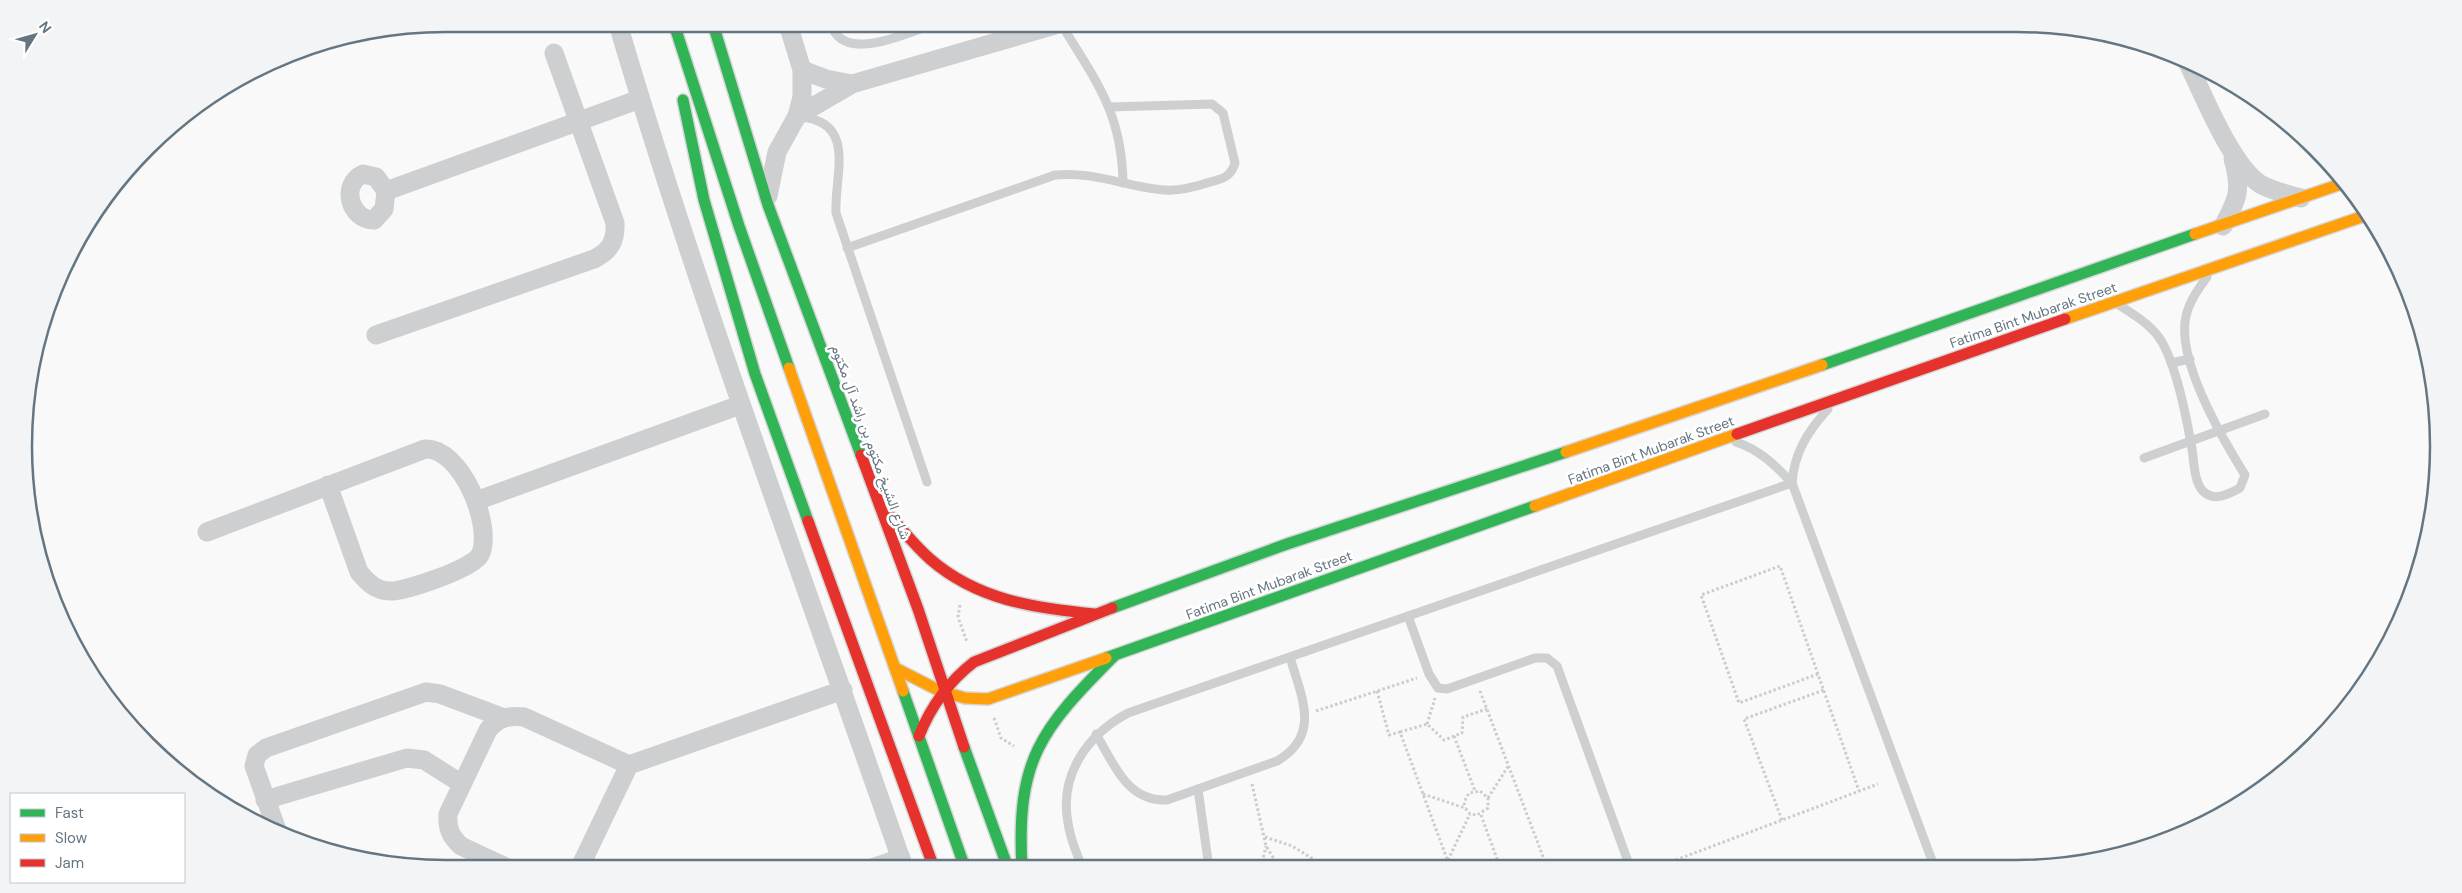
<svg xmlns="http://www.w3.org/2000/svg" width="2462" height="893" viewBox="0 0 2462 893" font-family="'DM Sans',Vazirmatn,sans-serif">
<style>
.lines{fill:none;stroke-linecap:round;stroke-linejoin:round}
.fast-casing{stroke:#d5d6d7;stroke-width:14}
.slow-casing{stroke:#d5d6d7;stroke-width:14}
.jam-casing{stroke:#d5d6d7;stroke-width:14}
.path{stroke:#cbcccd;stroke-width:3;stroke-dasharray:2.5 2.5;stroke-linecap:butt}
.lane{stroke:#cecfd0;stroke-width:9}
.street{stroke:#cecfd0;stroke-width:19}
.fast{stroke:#30b455;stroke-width:11}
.slow{stroke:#ff9f0a;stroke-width:11}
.jam{stroke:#e5322d;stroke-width:11}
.labels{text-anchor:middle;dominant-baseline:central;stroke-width:5;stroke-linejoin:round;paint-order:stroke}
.street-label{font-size:14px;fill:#657683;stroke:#fff}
.rim{fill:none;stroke:#657683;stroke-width:2.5}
</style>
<rect width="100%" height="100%" fill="#f9f9f9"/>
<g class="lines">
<defs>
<g id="fast">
<polyline points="674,24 739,226 789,368"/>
<polyline points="713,24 768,205 861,455"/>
<polyline points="683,100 704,200 755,374 808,521"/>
<polyline points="1822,365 2195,234"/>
<polyline points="1112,608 1287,544 1566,452"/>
<polyline points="1106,658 1535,506"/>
<polyline points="903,691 965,868"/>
<polyline points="964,747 1008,868"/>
<path d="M1022,868C1016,760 1040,730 1114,656"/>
</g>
<g id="slow">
<polyline points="2195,234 2344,183"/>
<polyline points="2065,319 2367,215"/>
<polyline points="789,368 903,691"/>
<polyline points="1566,452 1822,365"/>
<polyline points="1535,506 1737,434"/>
<polyline points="895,668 940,691 965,698 988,699 1106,658"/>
</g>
<g id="jam">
<polyline points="1737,434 2065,319"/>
<polyline points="861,455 918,609 964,747"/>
<path d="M888,514C902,529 914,545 930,559C977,600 1034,608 1094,614"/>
<polyline points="808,521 934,868"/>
<path d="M919,736C931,706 948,682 974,662L1112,608"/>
</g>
</defs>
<use href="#fast" class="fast-casing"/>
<use href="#slow" class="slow-casing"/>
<use href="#jam" class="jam-casing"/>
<g class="path">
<polyline points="960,605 958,617 967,642"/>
<polyline points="1818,674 1739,703 1701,595 1780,566 1859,791"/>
<polyline points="1377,691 1389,735 1400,732 1450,867"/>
<polyline points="1480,691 1547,867"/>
<polyline points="1316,711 1417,678"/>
<polyline points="994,718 1001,738 1014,746"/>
<polyline points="1427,724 1435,698"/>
<polyline points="1400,732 1427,724 1444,740 1462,733 1463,717 1487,709"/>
<polyline points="1454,736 1475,791"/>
<polyline points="1252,784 1266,846 1279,867"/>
<polyline points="1423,794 1465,808 1470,814 1477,815 1488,808 1488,798 1480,791 1469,793 1464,802 1465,808"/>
<polyline points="1488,798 1509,765"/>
<polyline points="1481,815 1500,867"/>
<polyline points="1782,820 1744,719 1824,690"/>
<polyline points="1265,837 1292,846 1326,867"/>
<polyline points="1448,860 1470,814"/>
<polyline points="1261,867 1266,846"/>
<polyline points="1657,867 1878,784"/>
</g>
<g class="lane">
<path d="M831,24C843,65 908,32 934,24"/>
<path d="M1061,24C1096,81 1122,113 1123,183"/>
<path d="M802,117C857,123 834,176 836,213L927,482"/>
<path d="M847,248L1055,175C1093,171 1127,187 1165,190C1180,191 1195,187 1210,182C1222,179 1231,177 1235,163L1223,113L1212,104L1110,107"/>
<path d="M2119,305C2133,314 2148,323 2158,336C2175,359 2187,420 2192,449C2194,462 2194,480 2202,490C2213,503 2229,494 2240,488L2245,475C2222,438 2180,366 2185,322C2187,304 2197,291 2207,277"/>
<polyline points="2171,363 2190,359"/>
<path d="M1736,442C1760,450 1775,465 1792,483L1934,866"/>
<polyline points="2144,458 2265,414"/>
<path d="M1792,483C1794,453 1808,431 1828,409"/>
<polyline points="1408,616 1429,674 1438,688 1447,689 1535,658 1547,658 1557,666 1630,867"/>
<path d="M1096,734C1114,764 1127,802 1167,800L1277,761C1322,735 1301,696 1290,657"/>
<polyline points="1198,789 1209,868"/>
<path d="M1082,868C1077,853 1070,839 1068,823C1059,775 1087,735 1128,713L1792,483"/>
</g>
<g class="street">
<path d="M618,24C702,309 807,587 904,868"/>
<path d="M2187,61C2203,94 2231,165 2260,184C2272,191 2287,194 2301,198"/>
<polyline points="802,70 826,79 852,84"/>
<polyline points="797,116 852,84 1059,24"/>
<path d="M363,174L376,177L386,191L384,209L374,220C350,220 340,185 363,174Z"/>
<polyline points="386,191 640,99"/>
<polyline points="768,196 777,152 797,116 802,97 802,70 788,24"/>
<path d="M2223,226C2238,199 2242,189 2233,159"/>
<path d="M376,335L594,259C610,251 616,241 615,223L554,53"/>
<polyline points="476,501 740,405"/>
<path d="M207,532L425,449C461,447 494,527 480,555C472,569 406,591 390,591C376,591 367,582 359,572L328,485"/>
<polyline points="629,765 843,690"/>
<polyline points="265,800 407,758 424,760 462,784"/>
<polyline points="278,833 254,766 257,755 266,748 426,692 440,694 504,718"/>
<polyline points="872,868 901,858"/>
<path d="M510,869L461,846C450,836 447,828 448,814L488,730C498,718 508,715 524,717L629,765L579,869"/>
</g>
<use href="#fast" class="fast"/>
<use href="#slow" class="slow"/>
<use href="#jam" class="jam"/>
</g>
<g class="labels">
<g class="street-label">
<text transform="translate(2033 315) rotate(-19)">Fatima Bint Mubarak Street</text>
<text transform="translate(871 442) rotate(70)">شارع الشيخ مكتوم بن راشد آل مكتوم</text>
<text transform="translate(1651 450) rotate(-20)">Fatima Bint Mubarak Street</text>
<text transform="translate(1269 585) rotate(-20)">Fatima Bint Mubarak Street</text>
</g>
</g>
<path d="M0 0H2462V893H0ZM446 32H2016A414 414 0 0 1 2430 446V446A414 414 0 0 1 2016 860H446A414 414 0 0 1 32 446V446A414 414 0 0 1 446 32Z" fill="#f3f4f5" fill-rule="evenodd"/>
<path class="rim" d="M446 32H2016A414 414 0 0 1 2430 446V446A414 414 0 0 1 2016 860H446A414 414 0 0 1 32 446V446A414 414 0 0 1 446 32Z"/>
<rect x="10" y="793" width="175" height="90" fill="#ffffff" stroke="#c1c8cd"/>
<rect x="20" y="809" width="25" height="8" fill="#30b455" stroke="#c1c8cd"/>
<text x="55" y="818" font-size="15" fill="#657683">Fast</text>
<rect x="20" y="834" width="25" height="8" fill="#ff9f0a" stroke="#c1c8cd"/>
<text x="55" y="843" font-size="15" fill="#657683">Slow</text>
<rect x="20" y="859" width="25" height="8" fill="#e5322d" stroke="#c1c8cd"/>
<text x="55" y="868" font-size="15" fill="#657683">Jam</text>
<g transform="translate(35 35) rotate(53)" stroke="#ffffff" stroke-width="4" paint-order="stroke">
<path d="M0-4L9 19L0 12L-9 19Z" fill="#657683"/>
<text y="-8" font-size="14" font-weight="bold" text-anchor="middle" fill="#657683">N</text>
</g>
</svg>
